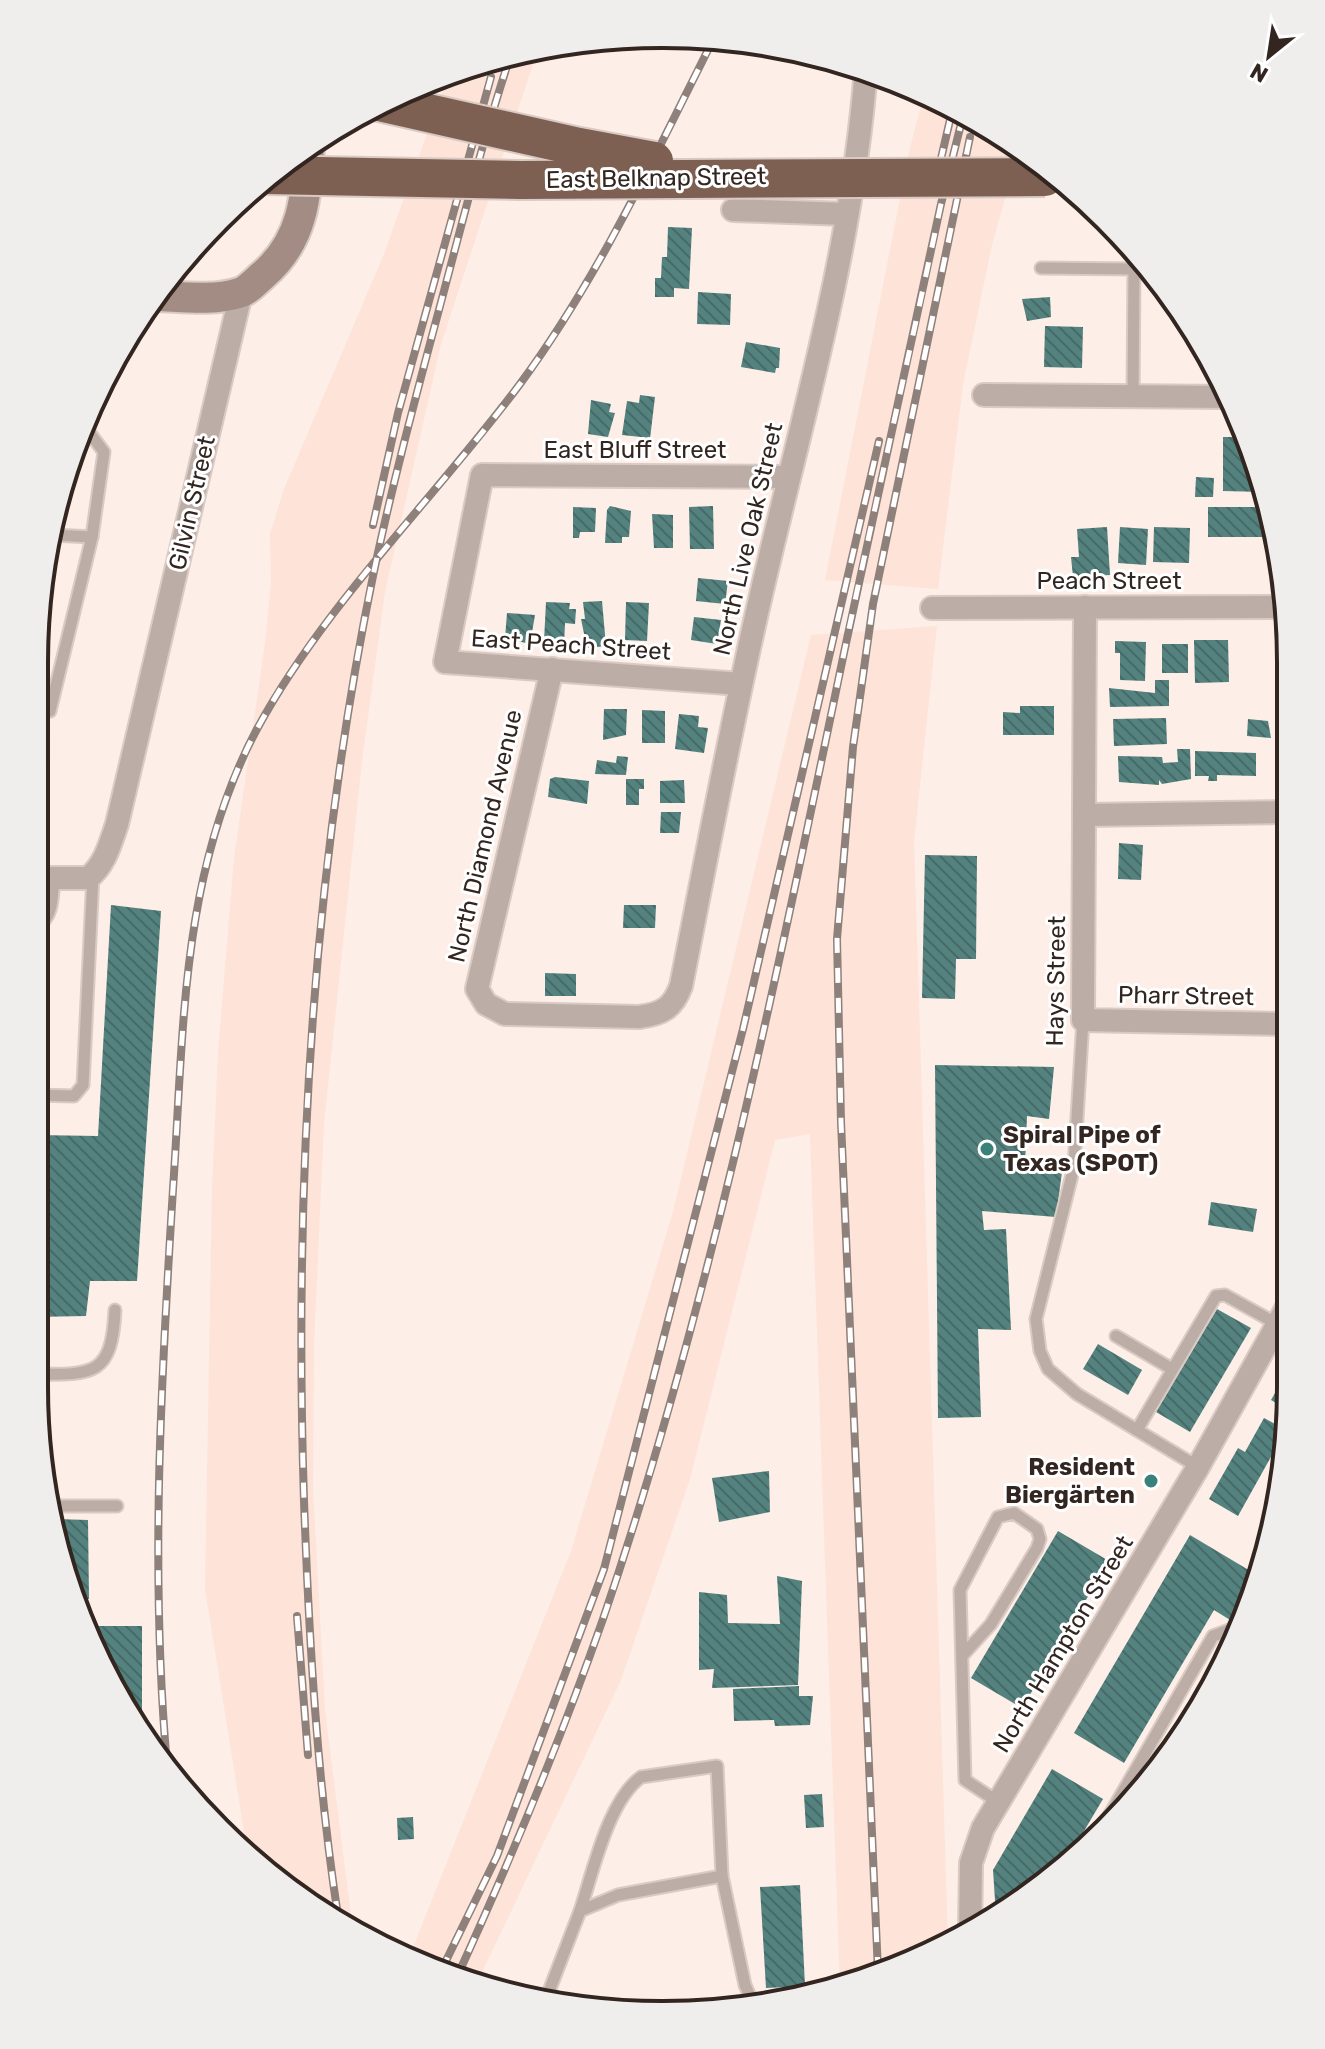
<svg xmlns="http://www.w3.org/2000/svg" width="1325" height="2049" viewBox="0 0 1325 2049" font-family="Rubik,sans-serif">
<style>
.built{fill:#fde3d8}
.building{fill:url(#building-back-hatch)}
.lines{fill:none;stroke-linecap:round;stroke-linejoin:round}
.service-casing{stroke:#d9cac4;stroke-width:15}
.minor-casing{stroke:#d9cac4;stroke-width:26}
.secondary-casing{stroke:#d9cac4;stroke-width:34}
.service{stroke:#bdada7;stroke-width:11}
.minor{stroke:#bdada7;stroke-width:22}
.secondary{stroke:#a28c83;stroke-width:30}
.rail-casing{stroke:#8e807b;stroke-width:8}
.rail{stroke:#fff;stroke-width:5;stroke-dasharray:15;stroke-linecap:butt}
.motorway-bridge-casing{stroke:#d9cac4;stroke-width:42;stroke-linecap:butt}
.motorway-bridge{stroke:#7e6053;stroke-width:38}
.poi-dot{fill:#3a817c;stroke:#fff;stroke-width:3}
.labels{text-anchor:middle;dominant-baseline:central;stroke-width:6;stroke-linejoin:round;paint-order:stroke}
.street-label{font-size:24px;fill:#332621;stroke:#fff}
.poi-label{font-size:24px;font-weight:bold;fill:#332621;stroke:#fff;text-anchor:start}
.rim{fill:none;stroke:#332621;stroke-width:4}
</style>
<defs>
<pattern id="building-back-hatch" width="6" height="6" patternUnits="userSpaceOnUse" patternTransform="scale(2)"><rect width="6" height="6" fill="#54827e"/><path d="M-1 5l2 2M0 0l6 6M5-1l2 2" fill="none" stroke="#466a67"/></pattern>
</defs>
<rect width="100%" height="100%" fill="#fdeee8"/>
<g class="built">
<polygon points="538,49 441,344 385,592 362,761 324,1124 314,1344 313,1489 325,1710 352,1924 280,1885 247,1850 205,1589 212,1190 218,1052 234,858 265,643 271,583 270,534 284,489 384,254 448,75 499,56"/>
<polygon points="924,94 976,118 1019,148 992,245 963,384 938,589 825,580 910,148"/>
<polygon points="937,626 914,841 948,1943 840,1988 810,1134 775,1140 690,1479 621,1680 476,1985 460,1981 410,1955 571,1551 673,1212 811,635"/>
</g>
<g class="building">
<polygon points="668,227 692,228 689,289 674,288 674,297 655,297 655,278 661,278 662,257 667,257"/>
<polygon points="698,292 731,294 730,325 697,324"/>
<polygon points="1050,297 1051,317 1027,321 1022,299"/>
<polygon points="1045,326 1083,327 1082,368 1044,367"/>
<polygon points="746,342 780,348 779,368 776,368 775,373 741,367"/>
<polygon points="640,395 655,397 649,447 639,446 641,437 622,435 627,401 639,403"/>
<polygon points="591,400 611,404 609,412 615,413 608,437 588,434"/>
<polygon points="1223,437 1246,437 1263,492 1223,491"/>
<polygon points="1196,477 1214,478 1213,497 1195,497"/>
<polygon points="610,506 631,511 629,537 622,537 622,543 605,543 607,510"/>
<polygon points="713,506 714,549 690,549 689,507"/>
<polygon points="573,507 596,508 595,532 580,532 579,538 573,538"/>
<rect x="1208" y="507" width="54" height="30"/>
<polygon points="652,514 673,515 673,548 654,548"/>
<polygon points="1107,527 1110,575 1073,577 1071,557 1079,557 1077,529"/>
<polygon points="1120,527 1148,529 1146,565 1118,563"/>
<polygon points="1154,527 1190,528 1189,563 1153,562"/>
<polygon points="698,578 728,581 725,604 696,601"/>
<polygon points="602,601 606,646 587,648 581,619 585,619 583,602"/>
<polygon points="546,602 570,603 569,609 576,609 575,624 565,623 564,646 544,641"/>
<polygon points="626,602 649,603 647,641 625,640"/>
<polygon points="507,613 535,615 530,644 505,638"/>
<polygon points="694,617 721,620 717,644 691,640"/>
<polygon points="1194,640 1228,640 1229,682 1195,683"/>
<polygon points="1115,641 1146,642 1145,681 1120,680 1120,653 1115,653"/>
<rect x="1162" y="644" width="26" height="29"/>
<polygon points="1155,680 1169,680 1169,706 1110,707 1109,688 1155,693"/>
<polygon points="1020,706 1054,706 1054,735 1003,735 1003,712 1020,713"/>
<polygon points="604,709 627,709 626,735 603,740"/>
<polygon points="642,710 665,711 665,743 642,743"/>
<polygon points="679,714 699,716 698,727 708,728 704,753 675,749"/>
<polygon points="1166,718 1167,744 1114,746 1113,719"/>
<polygon points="1248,719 1268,721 1271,738 1247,736"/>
<polygon points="1177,749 1190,749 1191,779 1162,784 1159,780 1159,785 1119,782 1118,756 1162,757 1163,763 1178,762"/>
<polygon points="1195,751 1256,753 1256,776 1217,775 1217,781 1208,781 1209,776 1195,776"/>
<polygon points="617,756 628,757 626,775 595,774 597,760 616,763"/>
<polygon points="555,777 589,781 587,804 548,797 550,779"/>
<polygon points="626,779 644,779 644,789 639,789 639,805 626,805"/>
<polygon points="684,780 685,803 660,803 660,781"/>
<polygon points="661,812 681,812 679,833 660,833"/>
<polygon points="1119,843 1143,845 1141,880 1118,879"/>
<polygon points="925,855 977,856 976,959 956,959 955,999 922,998"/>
<polygon points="111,905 161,911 137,1281 90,1281 86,1316 34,1317 36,1135 98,1136"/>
<polygon points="624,905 656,905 655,928 623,928"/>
<polygon points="545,973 576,974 576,996 545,996"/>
<polygon points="37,979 46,979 46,1021 36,1022"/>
<polygon points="935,1065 1054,1067 1049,1119 1027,1116 1025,1166 1062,1172 1056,1217 982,1211 984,1230 1006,1229 1011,1330 978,1329 981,1417 938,1418"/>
<polygon points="1211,1202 1257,1209 1253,1232 1208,1225"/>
<polygon points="1217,1309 1251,1328 1190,1432 1156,1412"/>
<polygon points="1098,1344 1142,1370 1128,1395 1083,1369"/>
<polygon points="1286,1374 1286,1409 1271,1400"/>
<polygon points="1264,1418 1286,1430 1238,1516 1209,1499 1238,1448 1245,1452"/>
<polygon points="769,1471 770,1512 719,1522 712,1478"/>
<polygon points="56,1519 88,1520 89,1599 73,1599 67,1588"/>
<polygon points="1058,1531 1109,1561 1022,1708 971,1678"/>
<polygon points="1190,1535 1257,1575 1252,1593 1235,1623 1214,1610 1124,1763 1074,1733"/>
<polygon points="777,1576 802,1581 798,1685 712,1688 714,1669 699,1670 699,1592 727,1595 728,1623 780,1624"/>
<polygon points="86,1626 142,1626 142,1738 140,1736"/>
<polygon points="799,1686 799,1696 813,1696 810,1725 775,1726 774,1720 734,1721 733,1689"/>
<polygon points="1052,1769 1103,1799 1071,1853 996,1915 993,1870"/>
<polygon points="822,1794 824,1827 806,1828 804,1795"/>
<polygon points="413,1817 414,1839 398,1840 397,1818"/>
<polygon points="800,1885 805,1986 766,1988 760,1887"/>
</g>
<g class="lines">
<defs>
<g id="service">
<polyline points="1041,268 1134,269 1133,396"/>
<polyline points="53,535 92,537"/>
<polyline points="39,711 50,711 92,537 104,452 86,428"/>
<path d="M37,927C54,916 52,897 54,878"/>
<polyline points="1083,1020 1074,1167 1036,1319 1040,1351 1048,1369 1077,1394 1198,1467"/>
<polyline points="36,1095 74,1096 83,1085 93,875"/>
<polyline points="1116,1336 1172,1369"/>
<path d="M34,1374C93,1375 112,1376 115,1310"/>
<polyline points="1137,1430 1216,1296 1225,1295 1279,1325"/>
<polyline points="54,1506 117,1506"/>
<polyline points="962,1656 991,1624 1037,1548 1040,1539 1037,1529 1014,1513 998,1517 960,1590 965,1780 998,1802"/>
<path d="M717,1766L722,1876L618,1895L580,1911C593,1872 608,1801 641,1777Z"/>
<polyline points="1102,1828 1213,1636 1229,1630 1239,1635"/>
<polyline points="722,1876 745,1985 752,2001"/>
<polyline points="546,1999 580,1911"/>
</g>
<g id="minor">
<polyline points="733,210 846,214"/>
<polyline points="984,395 1231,397"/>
<polyline points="1085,607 1083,1020 1288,1024"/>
<polyline points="932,608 1287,607"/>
<path d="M552,669L477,989L486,1004L505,1014L639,1017C662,1014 673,1008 681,986C707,855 731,724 761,595C801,421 853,247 866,68"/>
<polyline points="741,684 445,662 482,475 789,477"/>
<polyline points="1084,815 1288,812"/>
<polyline points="1289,858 1289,783"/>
<path d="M37,878H88C105,865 110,844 117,824L241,293"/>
<polyline points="970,1933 971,1863 983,1828 1198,1467 1286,1309"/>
</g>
<path id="secondary" d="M158,296C184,297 213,301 239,293C247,291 256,281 263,275C304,240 306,196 309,146"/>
</defs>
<use href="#service" class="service-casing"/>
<use href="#minor" class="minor-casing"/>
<use href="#secondary" class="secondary-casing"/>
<use href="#service" class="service"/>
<use href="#minor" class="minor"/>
<use href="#secondary" class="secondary"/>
<defs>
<g id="rail">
<polyline points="940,163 953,107"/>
<polyline points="373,525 398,413 491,77"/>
<polyline points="297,1616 308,1755"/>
<path d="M167,1765C150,1573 161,1381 173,1189C184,1030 180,874 257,729C324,605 436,497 520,384C599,277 654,157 714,38"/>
<path d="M338,1916C317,1779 309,1639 304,1501C294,1192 311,879 373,576C393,480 419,385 444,291C465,212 485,132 511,54"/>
<polyline points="441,1971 497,1856 604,1569 743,1029 879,441"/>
<polyline points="878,1972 841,1122 837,939 853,747 873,604 970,137"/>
<path d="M456,1979C510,1861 560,1742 603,1619C711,1303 777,974 845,648C876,500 910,352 941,204L964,112"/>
</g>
</defs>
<use href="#rail" class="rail-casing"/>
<use href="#rail" class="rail"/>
<defs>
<g id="motorway-bridge">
<polyline points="379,102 579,147 654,161"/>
<polyline points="267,175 521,180 1045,177"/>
</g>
</defs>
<use href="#motorway-bridge" class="motorway-bridge-casing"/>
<use href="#motorway-bridge" class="motorway-bridge"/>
</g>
<g class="poi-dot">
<circle cx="987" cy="1149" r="8"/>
<circle cx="1151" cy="1481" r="8"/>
</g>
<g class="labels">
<g class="street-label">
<text transform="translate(656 178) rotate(-1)">East Belknap Street</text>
<text x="635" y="450">East Bluff Street</text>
<text transform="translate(192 503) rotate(-77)">Gilvin Street</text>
<text transform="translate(748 539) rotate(-77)">North Live Oak Street</text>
<text x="1109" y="581">Peach Street</text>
<text transform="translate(571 645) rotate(4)">East Peach Street</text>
<text transform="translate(485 836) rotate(-77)">North Diamond Avenue</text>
<text transform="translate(1056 981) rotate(-89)">Hays Street</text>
<text transform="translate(1186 996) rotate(1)">Pharr Street</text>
<text transform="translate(1063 1644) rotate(-59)">North Hampton Street</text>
</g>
<g class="poi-label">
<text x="1003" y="1135">Spiral Pipe of<tspan x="1003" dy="28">Texas (SPOT)</tspan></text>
<text x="1135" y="1467" text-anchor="end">Resident<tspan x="1135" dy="28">Biergärten</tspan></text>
</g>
</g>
<path d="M0 0H1325V2049H0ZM662 48H663A614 614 0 0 1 1277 662V1387A614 614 0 0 1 663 2001H662A614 614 0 0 1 48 1387V662A614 614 0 0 1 662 48Z" fill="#efeeed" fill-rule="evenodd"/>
<path class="rim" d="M662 48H663A614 614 0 0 1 1277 662V1387A614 614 0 0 1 663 2001H662A614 614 0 0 1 48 1387V662A614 614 0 0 1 662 48Z"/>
<g transform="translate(1269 56) rotate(210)" stroke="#ffffff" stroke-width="6" paint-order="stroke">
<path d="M0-6L14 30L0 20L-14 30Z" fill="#332621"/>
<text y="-12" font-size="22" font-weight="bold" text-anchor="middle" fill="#332621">N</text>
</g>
</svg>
